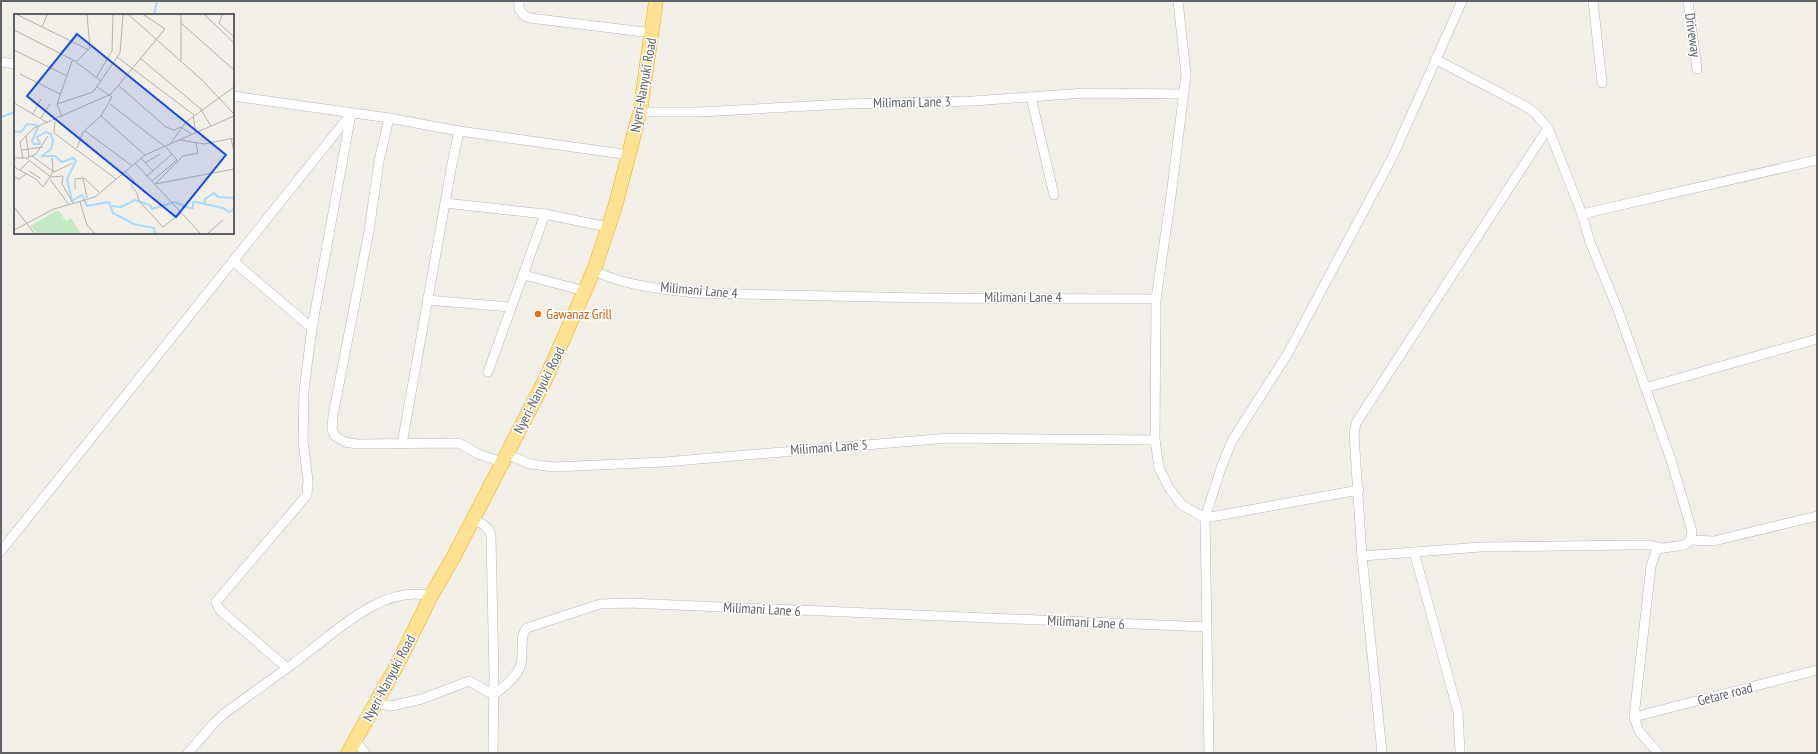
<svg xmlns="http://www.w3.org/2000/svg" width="1818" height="754" viewBox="0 0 1818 754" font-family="'PT Sans Narrow',sans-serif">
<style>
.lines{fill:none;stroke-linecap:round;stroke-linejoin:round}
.stream{stroke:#aadaff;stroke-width:2}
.minor-casing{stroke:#b5b8bc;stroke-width:10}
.highway-casing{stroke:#f9ab00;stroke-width:15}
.minor{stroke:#fff;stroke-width:9}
.highway{stroke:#fde293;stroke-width:14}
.food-dot{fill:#e8710a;stroke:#fff;stroke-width:1.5}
.labels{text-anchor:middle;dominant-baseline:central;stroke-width:3;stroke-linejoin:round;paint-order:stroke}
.street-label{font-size:14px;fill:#5f6368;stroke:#fff}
.food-label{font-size:14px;fill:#c56008;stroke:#fff;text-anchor:start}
.inset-river{fill:none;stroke:#aadaff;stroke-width:2}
.inset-road{fill:none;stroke:#b3b3b1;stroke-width:1}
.view{fill:#1d4ed8;fill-opacity:0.15;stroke:#1d4ed8;stroke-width:2}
.inset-edge{fill:none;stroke:#5f6368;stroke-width:2}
</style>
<rect width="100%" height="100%" fill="#f1efe8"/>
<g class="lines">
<g class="stream">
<polyline points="154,15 157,1"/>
<polyline points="1,117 15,112"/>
</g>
<defs>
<g id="minor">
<polyline points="519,1 519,9 525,16 530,18 652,33"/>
<polyline points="1593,1 1602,83"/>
<polyline points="1688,1 1697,69"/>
<polyline points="1,62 15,64"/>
<polyline points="233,96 389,118 459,131 630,155"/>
<polyline points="1031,97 1054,195"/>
<polyline points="640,112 699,112 845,104 973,101 1085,93 1183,94"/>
<polyline points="389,118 379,161 369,231 333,415 332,430 335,436 345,442 357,444 459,443 478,454 502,462"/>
<polyline points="1548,128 1582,214 1590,242 1618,310 1671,460 1692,531 1691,540 1684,545 1657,549 1651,566 1634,717 1639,731 1658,753"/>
<polyline points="445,203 545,214 607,227"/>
<polyline points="1582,214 1817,160"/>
<polyline points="233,261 312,328"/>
<path d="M594,270C619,285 667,290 696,293L922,298L1156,299L1171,196L1186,75L1178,1"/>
<polyline points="524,275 585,291"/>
<polyline points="1156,299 1155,440 1159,468 1169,488 1182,505 1205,518 1359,490"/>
<polyline points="427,300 510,307"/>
<polyline points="488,372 545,214"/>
<polyline points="1645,388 1817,339"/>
<polyline points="402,444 452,164 459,131"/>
<polyline points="506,454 530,464 554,467 664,462 949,438 1155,440"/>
<path d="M472,519C480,523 490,526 491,536L494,678L493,753"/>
<polyline points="1691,540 1714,541 1817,516"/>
<polyline points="1,551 350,115"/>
<polyline points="1414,552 1458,712 1460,753"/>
<polyline points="1362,556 1481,547 1631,545 1650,545 1661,548"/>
<polyline points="287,668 220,610 216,602 307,495 308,480 303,441 304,390 312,328 351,114"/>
<path d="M375,703L391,706L422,699L469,681L494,695C503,687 515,679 520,667C525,656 518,636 527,628L600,604L628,603L1207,627"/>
<polyline points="1634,717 1817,670"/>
<polyline points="355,740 365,753"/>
<path d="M188,753L213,724L225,713C248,696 271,680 294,663C331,636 382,583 431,596"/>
<polyline points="1209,753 1205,518 1221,468 1232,441 1288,353 1392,158 1462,1"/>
<polyline points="1382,753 1362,556 1354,434 1356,423 1548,128 1535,113 1525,106 1435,59"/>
</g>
<polyline id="highway" points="348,753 397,665 431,596 453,558 545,380 594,270 615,207 640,112 656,1"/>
</defs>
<use href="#minor" class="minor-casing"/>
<use href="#highway" class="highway-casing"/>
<use href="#minor" class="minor"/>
<use href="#highway" class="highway"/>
</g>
<circle class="food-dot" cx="538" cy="314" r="4"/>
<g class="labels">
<g class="street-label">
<text transform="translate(1693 35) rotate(82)">Driveway</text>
<text transform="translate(643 85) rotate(-80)">Nyeri-Nanyuki Road</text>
<text transform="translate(912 102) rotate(-1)">Milimani Lane 3</text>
<text transform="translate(699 290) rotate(5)">Milimani Lane 4</text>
<text x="1023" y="297">Milimani Lane 4</text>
<text transform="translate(539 390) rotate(-63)">Nyeri-Nanyuki Road</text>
<text transform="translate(829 447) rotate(-4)">Milimani Lane 5</text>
<text transform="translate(762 609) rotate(3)">Milimani Lane 6</text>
<text transform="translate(1086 622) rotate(3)">Milimani Lane 6</text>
<text transform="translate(389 678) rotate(-62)">Nyeri-Nanyuki Road</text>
<text transform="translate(1725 694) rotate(-14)">Getare road</text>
</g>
<g class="food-label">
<text x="546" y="314">Gawanaz Grill</text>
</g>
</g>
<g transform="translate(14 14)">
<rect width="220" height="220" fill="#f1efe8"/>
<path d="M44,196L52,207L57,204L66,219H23L16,212Z" fill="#c5e8c5"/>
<path class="inset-river" d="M0,117L7,118L13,110L22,111L24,113L18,127L20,130H26L23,123L32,118L37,120L39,127L37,135L28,142H41L48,148L59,144L62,147L53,165L58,187L68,181L73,192L95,188L99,199L120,210L140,214L141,219M190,190L191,185L200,179L204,183L220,184M98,192L107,193L121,186L136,191L138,195L160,188L176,194H179V188H182L209,194L215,198L220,195"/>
<path class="inset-road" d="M4,1L75,36M115,1L188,66L220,100M167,1V46M191,1L220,29M208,1L205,9L220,23M167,9L220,56M28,13L33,1M0,16L59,46M0,36L53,62M103,43L180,101M126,44L188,96M62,48L87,67M6,60L46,80M82,64L98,37L99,1M104,71L152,113L160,116L167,113L177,120M83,73L98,83L87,102M0,89L34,109M43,90L58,47H63L76,34L73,1M96,90L150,132M187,96L197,112M18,101L27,85M179,102L182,119M48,103L43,90L79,78L106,39L109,1M26,105L36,90M41,107L40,119L102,165M71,117L117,151M12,122L15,143M217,124L220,138M166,126L190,130L220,124M157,129L172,108L220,73M63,134L69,118L87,102L131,141M8,136L29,133M18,142L40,158L59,149M0,144H12L22,140L34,122M12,144L37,163L49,162L48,170L59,189M127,144L139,157M9,145L6,128L20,114L97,80L151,15L130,1M121,149L186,219M131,149L146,140M0,153L22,165L29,173L39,158L38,144M6,156L15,147M15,157L26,164M111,157L120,167L117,171L123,179L125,187L149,213L167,199M133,162L158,140M0,163L5,165L12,160M69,164L73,184M36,165L55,191M138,167L163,146L152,133M141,170L220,155M141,170L169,142L184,139L182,129M61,175V165L70,164L85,178M66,188L73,211L80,219M0,193L20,219M0,216L40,195L81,183L131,141L220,102M194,219L209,206"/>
<path class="view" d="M63,20L212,141L162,203L13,82Z"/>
<rect width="220" height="220" class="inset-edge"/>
</g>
<rect width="1818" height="754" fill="none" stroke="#5f6368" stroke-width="4"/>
</svg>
